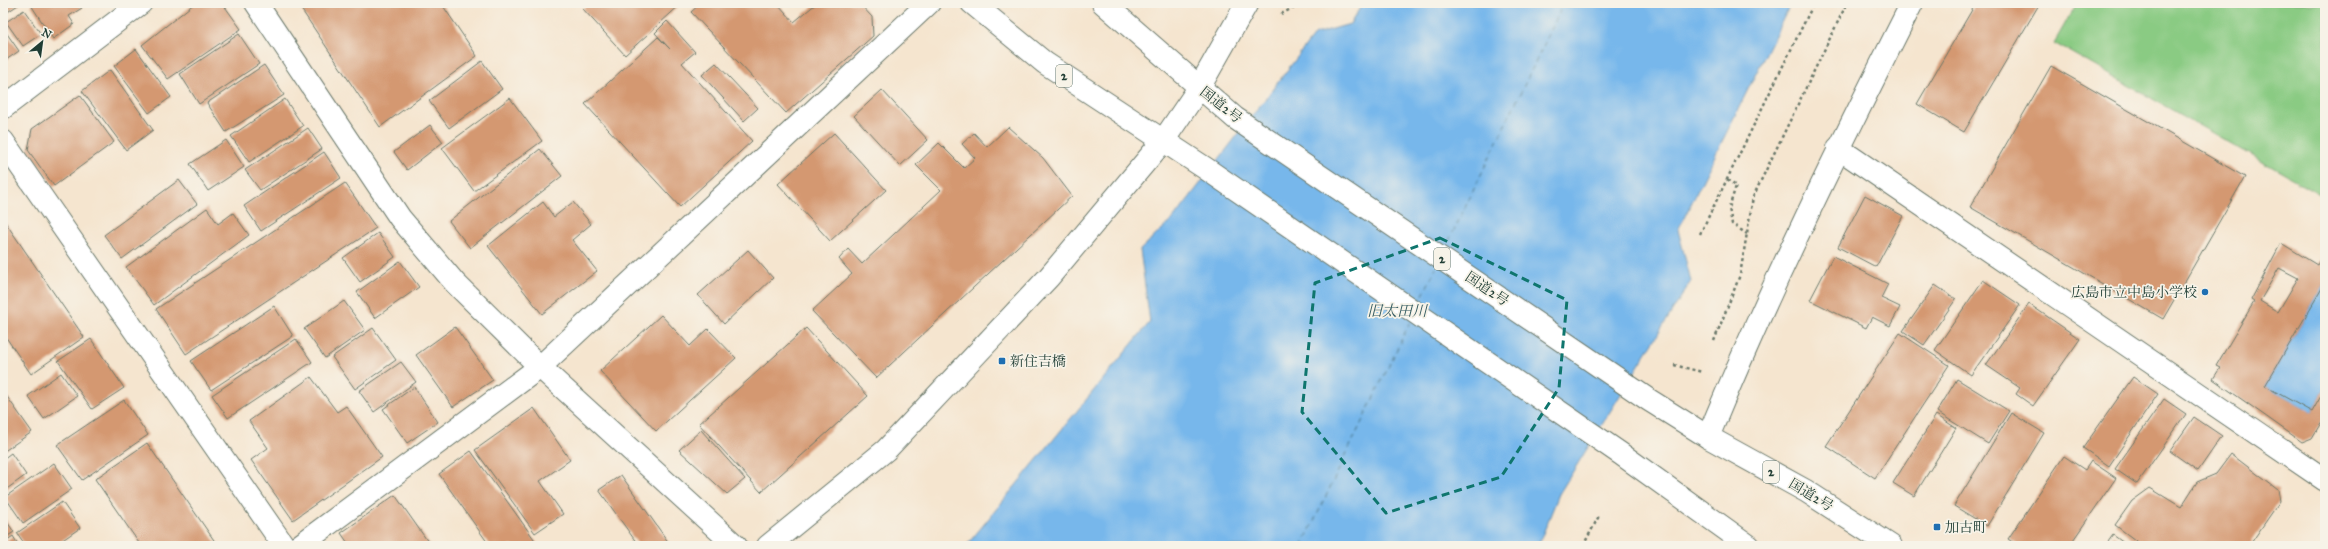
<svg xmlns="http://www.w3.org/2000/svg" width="2328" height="549" viewBox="0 0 2328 549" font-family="'IM FELL Great Primer','Noto Serif JP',serif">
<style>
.green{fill:#8acb83;stroke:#54845c}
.water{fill:#77b7eb;stroke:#4b7a90}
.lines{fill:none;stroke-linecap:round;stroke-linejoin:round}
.ferry{stroke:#355c62;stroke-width:1;stroke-dasharray:5 4;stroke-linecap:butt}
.building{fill:#d49871;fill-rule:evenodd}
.minor-casing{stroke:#6a786a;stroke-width:24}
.highway-casing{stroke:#6a786a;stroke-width:24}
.path{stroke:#6a786a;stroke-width:2.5;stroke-dasharray:3 3;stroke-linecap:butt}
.minor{stroke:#fff;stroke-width:22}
.highway{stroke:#fff;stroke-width:22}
.marked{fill:none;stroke:#0f766e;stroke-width:3;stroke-dasharray:8 5;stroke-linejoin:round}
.poi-dot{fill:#1f6fb2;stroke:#f7f3e8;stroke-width:1.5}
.labels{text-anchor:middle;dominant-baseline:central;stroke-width:3.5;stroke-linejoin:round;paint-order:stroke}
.shield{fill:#f7f3e8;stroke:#60746a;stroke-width:1}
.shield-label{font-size:13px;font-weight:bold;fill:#1f3d34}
.street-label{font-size:14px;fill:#1f3d34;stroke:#f7f3e8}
.poi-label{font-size:14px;fill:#1f3d34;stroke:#f7f3e8;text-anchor:start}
.water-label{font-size:15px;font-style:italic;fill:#355c62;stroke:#f7f3e8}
</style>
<rect width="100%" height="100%" fill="#f7f3e8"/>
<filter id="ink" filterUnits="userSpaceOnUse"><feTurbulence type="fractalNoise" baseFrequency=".025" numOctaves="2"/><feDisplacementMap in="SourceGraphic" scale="8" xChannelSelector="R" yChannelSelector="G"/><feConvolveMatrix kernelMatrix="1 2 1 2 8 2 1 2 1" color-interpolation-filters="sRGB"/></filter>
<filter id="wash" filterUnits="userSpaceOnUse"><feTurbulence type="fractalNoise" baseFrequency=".012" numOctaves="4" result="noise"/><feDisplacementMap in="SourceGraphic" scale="16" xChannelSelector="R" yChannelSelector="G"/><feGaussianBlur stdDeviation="0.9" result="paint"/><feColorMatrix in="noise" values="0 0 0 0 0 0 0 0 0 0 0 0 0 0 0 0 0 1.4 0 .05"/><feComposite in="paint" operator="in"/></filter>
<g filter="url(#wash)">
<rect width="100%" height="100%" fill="#f5e5cf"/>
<polygon class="green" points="2077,3 2325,3 2325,197 2054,43"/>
<g class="water">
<polygon points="1363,3 1791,3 1678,230 1691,281 1559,494 1540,541 1530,546 966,546 1150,322 1140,250 1173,219 1315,34 1350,24"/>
<polygon points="2325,283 2325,389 2312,412 2265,386"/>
</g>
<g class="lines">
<g class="ferry">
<polyline points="1445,249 1564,3"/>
<polyline points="1419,303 1436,268"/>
<polyline points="1302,546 1410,322"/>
</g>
</g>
<g id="blocks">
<g class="building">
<polygon points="3,3 21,3 3,15"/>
<polygon points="34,3 79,3 82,8 69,16 74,24 53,39 31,5"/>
<polygon points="195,3 223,4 241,29 168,79 142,45"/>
<polygon points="297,3 441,3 477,56 380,127"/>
<polygon points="589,3 682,3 625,55 583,9"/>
<polygon points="701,3 779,3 778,4 794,22 817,3 859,3 872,17 873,36 786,113 691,12"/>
<polygon points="1976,3 2040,3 1964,132 1917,104"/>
<polygon points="24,10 41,34 23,46 6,22"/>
<polygon points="667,21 695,52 682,63 752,141 680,207 585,104 658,37 670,49 655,33"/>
<polygon points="3,28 19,51 3,62"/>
<polygon points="239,34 259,64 199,104 180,74"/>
<polygon points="136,49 171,97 149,113 114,66"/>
<polygon points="482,61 502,89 449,128 429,101"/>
<polygon points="716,63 758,108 744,121 702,75"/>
<polygon points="264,65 284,95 226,132 207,103"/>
<polygon points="2051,66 2245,177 2163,319 1970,207"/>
<polygon points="110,70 153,130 126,150 82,91"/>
<polygon points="882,90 928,140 900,166 854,116"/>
<polygon points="80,95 114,142 54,186 28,150 32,129"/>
<polygon points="510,98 542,141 474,191 442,148"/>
<polygon points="285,99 303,126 249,162 231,136"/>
<polygon points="430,125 443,142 407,170 394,152"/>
<polygon points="1008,127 1043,158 1072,196 876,378 812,311 852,274 839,259 848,249 862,264 941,190 916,165 939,143 964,168 975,158 962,144 974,133 987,147"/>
<polygon points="308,128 322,149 260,190 245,170"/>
<polygon points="834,133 886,190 830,241 778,184"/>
<polygon points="226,140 244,167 208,191 190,164"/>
<polygon points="540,149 562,176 470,248 449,221"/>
<polygon points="324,152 341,178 261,231 244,206"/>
<polygon points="179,180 197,204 122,259 104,235"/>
<polygon points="345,183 376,228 186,354 156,309"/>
<polygon points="1865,195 1903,216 1876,267 1838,247"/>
<polygon points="543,202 554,217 573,202 591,224 572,240 597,271 542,314 488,246"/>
<polygon points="207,208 218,224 233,213 249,235 154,305 126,267"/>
<polygon points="3,219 84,337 31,374 3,333"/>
<polygon points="378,233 395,257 360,282 343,258"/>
<path d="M2281,243L2317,265L2325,251V283L2265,386L2312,412L2325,389V416L2312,438L2302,442L2213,379L2220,368L2216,366L2254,302L2251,300ZM2279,268L2298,278L2278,312L2260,301Z"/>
<polygon points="748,250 773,278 724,324 698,295"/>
<polygon points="1833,256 1888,284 1881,298 1900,307 1890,326 1872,317 1866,328 1810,300"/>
<polygon points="400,261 419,287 375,318 357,292"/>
<polygon points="1983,280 2020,305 1971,375 1935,350"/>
<polygon points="1935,285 1956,299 1924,345 1903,331"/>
<polygon points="344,301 365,330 325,358 304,329"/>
<polygon points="2029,304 2080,339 2033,406 2016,394 2020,388 1986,365"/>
<polygon points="274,306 293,336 211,390 191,361"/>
<polygon points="661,315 690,346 708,329 736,358 656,431 600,371"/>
<polygon points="455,327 493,380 453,407 416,355"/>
<polygon points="373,328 396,360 355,389 332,357"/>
<polygon points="806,328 868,396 761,492 699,424"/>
<polygon points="1900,333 1949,365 1875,478 1826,446"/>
<polygon points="91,339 124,388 92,409 58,361"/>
<polygon points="296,339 312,362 228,418 212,395"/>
<polygon points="401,362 416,382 374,412 359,391"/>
<polygon points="61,373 77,396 44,419 28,396"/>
<polygon points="311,377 337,412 346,406 382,457 293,520 251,460 268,448 249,421"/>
<polygon points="2133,377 2158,394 2109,466 2083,448"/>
<polygon points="1957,379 2009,411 1988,444 1937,412"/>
<polygon points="414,387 438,422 407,443 383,409"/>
<polygon points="3,391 32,432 3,452"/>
<polygon points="2164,399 2186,414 2137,484 2115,469"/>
<polygon points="124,400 148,435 82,480 57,445"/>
<polygon points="534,408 570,460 540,481 563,514 535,533 475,450"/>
<polygon points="2011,413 2044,433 1987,526 1954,506"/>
<polygon points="1936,415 1956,428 1914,496 1893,483"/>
<polygon points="2194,417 2222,436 2198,471 2170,451"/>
<polygon points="701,430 745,479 727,494 679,450"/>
<polygon points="147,443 218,546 141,546 95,479"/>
<polygon points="471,451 539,546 490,546 439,474"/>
<polygon points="11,453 26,475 4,491 3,459"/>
<polygon points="2231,454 2278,490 2280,501 2249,546 2143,546 2115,525 2132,501 2150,488 2181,507 2197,482 2216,474"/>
<polygon points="2064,456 2085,470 2091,461 2116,478 2069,546 2018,546 2008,539"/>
<polygon points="54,463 72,489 23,523 5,497"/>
<polygon points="621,475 671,546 639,546 599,490"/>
<polygon points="395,495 431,546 350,546 341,533"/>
<polygon points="62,502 80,528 54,546 26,546 17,533"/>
<polygon points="3,516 14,532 3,539"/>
<polygon points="2113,535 2128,546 2105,546"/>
<polygon points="13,536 19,546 3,546 3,543"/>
</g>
</g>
</g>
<g filter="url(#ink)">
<use href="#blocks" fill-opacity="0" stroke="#6a786a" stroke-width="1"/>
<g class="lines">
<defs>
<g id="minor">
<polyline points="256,3 400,218 455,283 540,367 736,546"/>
<polyline points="3,108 141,3"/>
<polyline points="3,141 284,546"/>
<polyline points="1838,148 2325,480"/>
<path d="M1708,437C1769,289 1840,145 1912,3"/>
<polyline points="299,546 540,367 929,3"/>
<polyline points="768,546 886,450 1049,277 1163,141 1199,88 1247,3"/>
</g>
<g id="highway">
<polyline points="972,3 1045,63 1205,168 1621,454 1749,546"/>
<polyline points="1103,3 1235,118 1649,400 1708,437 1806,491 1891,546"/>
</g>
</defs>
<use href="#minor" class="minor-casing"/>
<use href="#highway" class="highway-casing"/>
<g class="path">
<polyline points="1281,14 1303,3"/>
<polyline points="1727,180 1736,186 1729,208 1732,224 1747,234"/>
<polyline points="1700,234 1814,3"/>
<polyline points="1714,341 1740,275 1753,197 1847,3"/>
<polyline points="1674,365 1702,372"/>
<polyline points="1583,546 1599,516"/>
</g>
<use href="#minor" class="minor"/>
<use href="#highway" class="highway"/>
</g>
</g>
<path class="marked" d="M1440,238L1567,300L1559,388L1501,477L1386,513L1302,412L1315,283Z"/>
<g class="poi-dot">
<circle cx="2205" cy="292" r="4"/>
<rect x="998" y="357" width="8" height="8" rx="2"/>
<rect x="1933" y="523" width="8" height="8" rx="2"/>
</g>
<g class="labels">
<g class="shield">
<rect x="1056" y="65" width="16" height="22" rx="3"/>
<rect x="1434" y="248" width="16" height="22" rx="3"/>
<rect x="1763" y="461" width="16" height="22" rx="3"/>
</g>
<g class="shield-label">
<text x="1064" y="76">2</text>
<text x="1442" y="259">2</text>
<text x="1771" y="472">2</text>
</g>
<g class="street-label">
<text transform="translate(1221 105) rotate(38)">国道2号</text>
<text transform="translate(1487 289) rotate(34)">国道2号</text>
<text transform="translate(1811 495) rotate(31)">国道2号</text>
</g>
<g class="poi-label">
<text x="2197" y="292" text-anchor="end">広島市立中島小学校</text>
<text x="1010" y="361">新住吉橋</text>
<text x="1945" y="527">加古町</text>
</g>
<g class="water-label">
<text x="1397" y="311">旧太田川</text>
</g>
</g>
<rect width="2328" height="549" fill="none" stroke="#f7f3e8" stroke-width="16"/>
<g transform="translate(42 42) rotate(29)" stroke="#f7f3e8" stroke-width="3" paint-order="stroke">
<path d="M0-3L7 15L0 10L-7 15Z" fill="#1f3d34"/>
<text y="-6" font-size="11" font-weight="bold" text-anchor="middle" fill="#1f3d34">N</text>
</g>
</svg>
